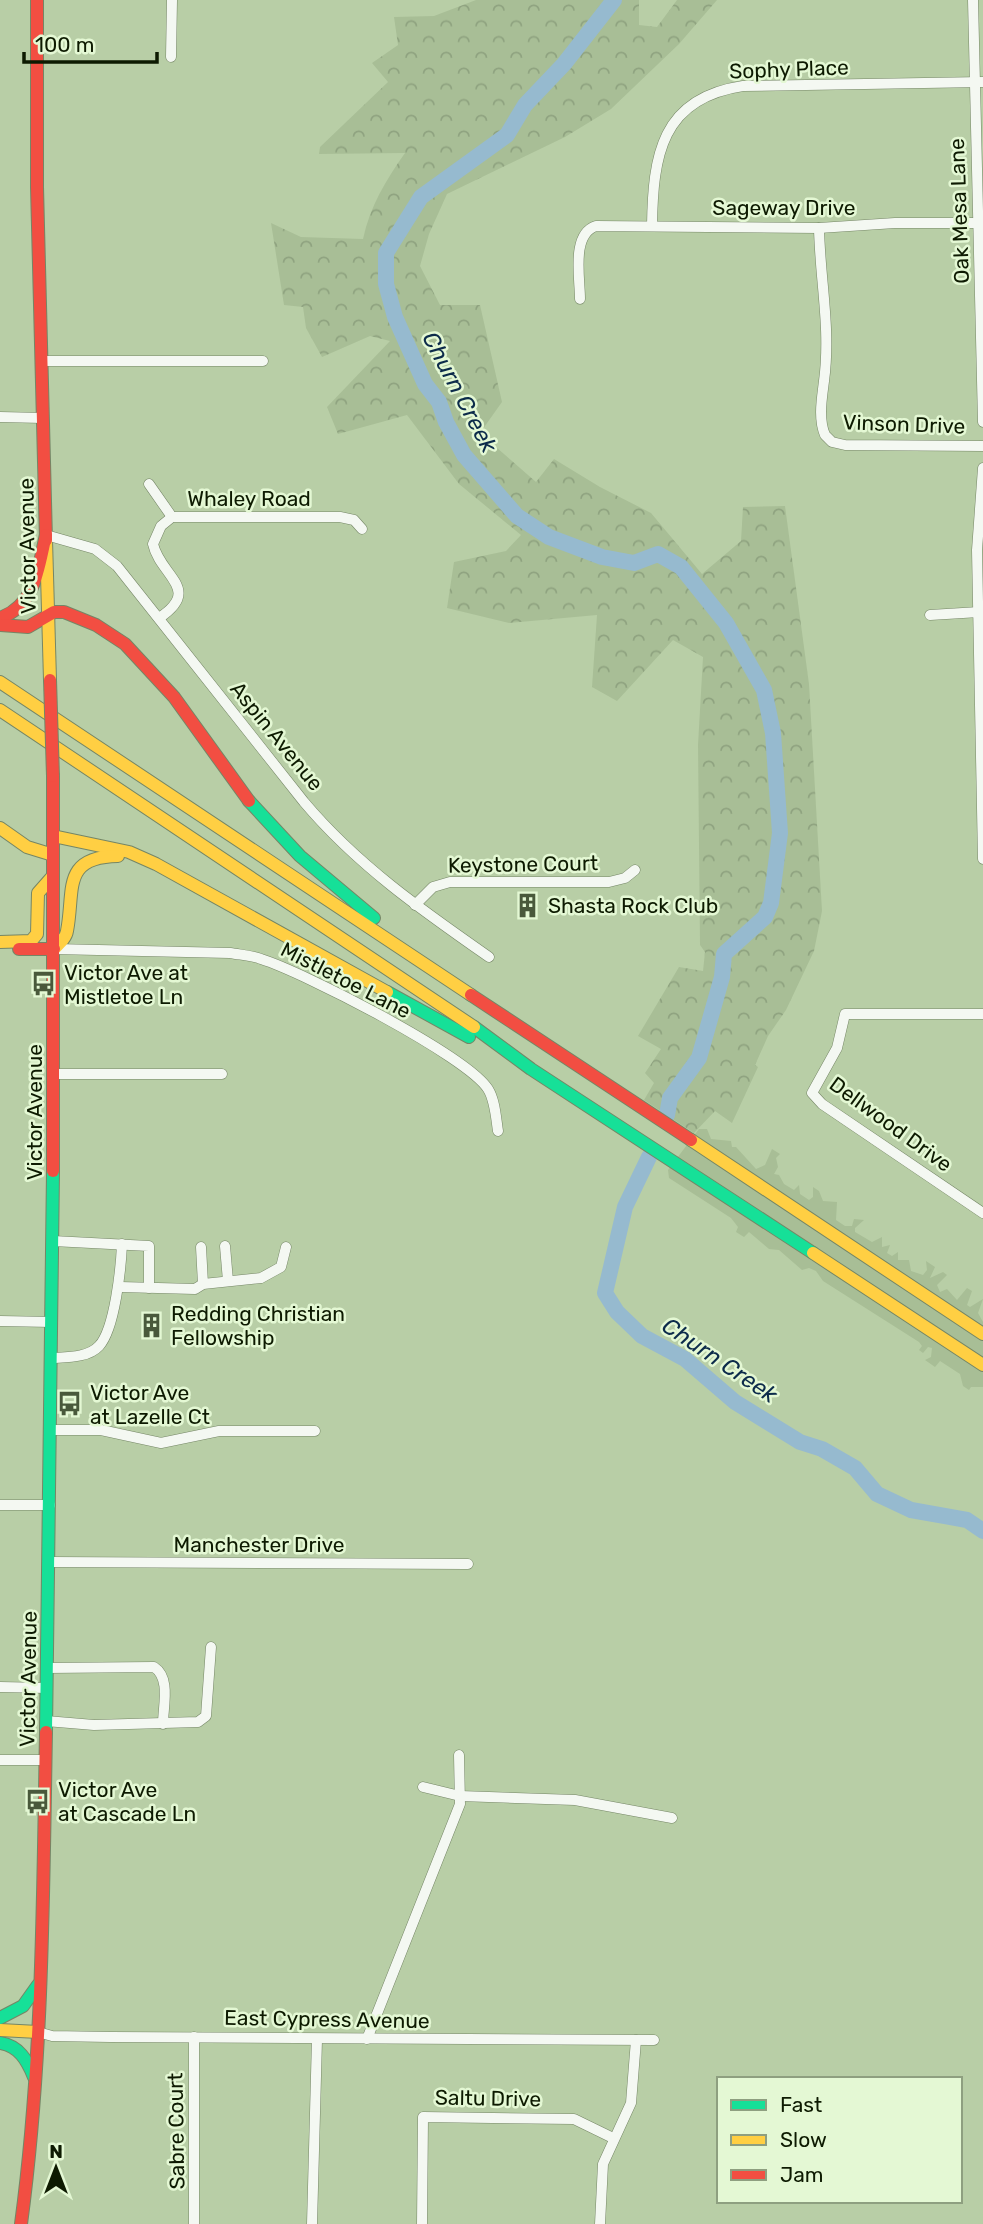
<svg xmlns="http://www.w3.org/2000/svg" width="983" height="2224" viewBox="0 0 983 2224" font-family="Rubik,sans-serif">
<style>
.grass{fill:#a8be96}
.forest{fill:url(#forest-crowns)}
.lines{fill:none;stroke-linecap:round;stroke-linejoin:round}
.river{stroke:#96bacf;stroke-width:16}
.street-casing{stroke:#758666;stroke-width:11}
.fast-casing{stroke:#758666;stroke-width:14}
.slow-casing{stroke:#758666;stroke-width:14}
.jam-casing{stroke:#758666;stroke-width:14}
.street{stroke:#f4f8f2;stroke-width:10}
.fast{stroke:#16e098;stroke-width:12}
.slow{stroke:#ffcf43;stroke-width:12}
.jam{stroke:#f24e42;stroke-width:12}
.jam-bridge-casing{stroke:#758666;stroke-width:14;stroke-linecap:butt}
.jam-bridge{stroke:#f24e42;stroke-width:12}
.labels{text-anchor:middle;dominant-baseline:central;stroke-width:5;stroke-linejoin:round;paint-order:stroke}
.street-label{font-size:21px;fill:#0d1a01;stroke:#e4f8d4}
.poi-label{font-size:21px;fill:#0d1a01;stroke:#e4f8d4;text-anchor:start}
.water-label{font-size:23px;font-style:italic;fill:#0c2b4a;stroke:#e4f8d4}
</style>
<defs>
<pattern id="forest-crowns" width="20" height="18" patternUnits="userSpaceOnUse" patternTransform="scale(1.75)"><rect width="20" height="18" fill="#a8be96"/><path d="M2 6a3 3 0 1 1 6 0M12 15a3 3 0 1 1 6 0" fill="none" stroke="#8fa380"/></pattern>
</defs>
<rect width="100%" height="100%" fill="#b8cea6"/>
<polygon class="grass" points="699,1129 707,1129 711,1139 731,1141 732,1147 736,1147 756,1169 765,1165 772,1149 780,1154 776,1158 778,1167 774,1174 779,1175 784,1184 794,1190 799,1185 800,1194 809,1200 813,1197 813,1187 819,1191 823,1201 837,1202 836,1220 845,1226 852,1226 854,1219 864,1220 855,1228 855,1232 872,1242 882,1237 882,1247 890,1245 887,1253 892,1256 898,1252 898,1260 909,1260 911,1271 923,1275 927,1270 926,1261 935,1267 930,1278 943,1272 947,1275 937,1285 940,1292 947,1289 957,1300 967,1288 972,1291 967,1305 970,1307 983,1299 978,1313 983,1322 983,1387 971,1387 969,1390 963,1386 960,1374 940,1361 935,1367 925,1360 931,1357 932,1348 928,1347 923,1353 919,1350 922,1346 919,1342 823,1281 816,1271 809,1268 802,1270 779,1250 769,1249 749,1232 744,1237 736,1232 738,1227 731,1218 669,1178 668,1170"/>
<path class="forest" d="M476,0H639V25L657,27L677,0H717L679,44L611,109L565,137L447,194L429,234L420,266L440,305H480L502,402L480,433L536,482L554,459L600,487L651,513L702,574L741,541L743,507L785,506L809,684L822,911L814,951L786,1010L768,1036L755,1065L758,1067L732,1123L715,1111L694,1133L644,1100L654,1083L645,1073L661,1049L638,1036L679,967L703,971L705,952L700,945L698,745L703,657L673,640L617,701L592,687L597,615L509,623L447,608L454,562L506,551L521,535L459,484L407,415L338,434L327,407L390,341L370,336L322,357L306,328L303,307L284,305L271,223L301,237L363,239C370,206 386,180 405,153L319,154L320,147L388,82L372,63L398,45L394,17L434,16Z"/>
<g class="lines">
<g class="river">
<polyline points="614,0 564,64 525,105 507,135 421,197 386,253 386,284 395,317 425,384 439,402 446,422 464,455 517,516 549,537 602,557 634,563 658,554 681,567 726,623 764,690 773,733 780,833 771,903 765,917 724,954 722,977 699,1058 670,1098 667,1115"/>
<polyline points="649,1157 625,1207 605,1293 617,1312 642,1336 685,1359 735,1402 800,1442 822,1449 855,1468 877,1494 911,1510 967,1520 983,1531"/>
</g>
<defs>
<g id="street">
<polyline points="973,0 983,422"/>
<polyline points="171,57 172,0"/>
<path d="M652,226C653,156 661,98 743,86L983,82"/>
<path d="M819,228C820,280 831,329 824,381C822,398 818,418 825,435L832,442L845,445L983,446"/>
<path d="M580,299C580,278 571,234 596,226L819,228L895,223H983"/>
<polyline points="42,361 263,361"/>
<polyline points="0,417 43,418"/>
<polyline points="983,468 977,550 983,859"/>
<polyline points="149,484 172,517"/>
<path d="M46,535L95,549L117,566L304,802C357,865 423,911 489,957"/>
<polyline points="930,615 979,612"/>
<path d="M159,618C203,589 160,576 153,544L161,526L172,517H340L354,520L362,529"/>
<polyline points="415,905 433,887 450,882 609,882 625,878 635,870"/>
<path d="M54,949L230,953C240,955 251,955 261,959C303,972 467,1056 488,1089C495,1100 496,1118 498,1131"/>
<polyline points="983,1014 845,1014 837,1048 812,1093 822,1104 983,1213"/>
<polyline points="54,1074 222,1074"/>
<polyline points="53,1241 149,1246 149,1288"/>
<polyline points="225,1246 228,1281"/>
<polyline points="201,1247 203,1284"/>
<polyline points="120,1287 195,1289 203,1284 261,1278 281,1267 286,1247"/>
<polyline points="0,1321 52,1322"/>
<path d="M52,1358C66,1357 88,1358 99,1346C115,1329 121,1267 122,1244"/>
<polyline points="51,1430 101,1430 161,1443 219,1431 315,1431"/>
<polyline points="0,1505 50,1505"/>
<polyline points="49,1562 468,1564"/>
<path d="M47,1668L154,1667C171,1678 163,1706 163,1724"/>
<polyline points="0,1687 47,1688"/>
<polyline points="46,1721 94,1725 198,1722 206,1716 211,1647"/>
<polyline points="0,1760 45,1760"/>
<polyline points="423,1787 460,1796 575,1800 672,1818"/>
<polyline points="38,2032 52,2036 110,2037 654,2040"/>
<polyline points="194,2037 194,2224"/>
<polyline points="367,2039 460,1804 459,1755"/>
<polyline points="312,2224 317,2039"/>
<polyline points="422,2224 423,2117 574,2119 613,2138"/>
<polyline points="600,2224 603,2164 631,2103 636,2040"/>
</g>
<g id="fast">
<polyline points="249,801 300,856 374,918"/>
<polyline points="387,992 469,1037"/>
<polyline points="474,1027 531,1069 813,1253"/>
<polyline points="46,1732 53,1171"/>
<polyline points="0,2018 23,2006 38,1985"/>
<path d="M0,2043C19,2046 27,2060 34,2077"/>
</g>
<g id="slow">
<polyline points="46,540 50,680"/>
<polyline points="0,682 471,995"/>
<polyline points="0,710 474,1027"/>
<polyline points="0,828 27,847 53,855"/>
<polyline points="53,836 129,852 156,864 387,992"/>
<polyline points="0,942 31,941 37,934 38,893 53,876"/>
<path d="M54,949C59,944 66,938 67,931C75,890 61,857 118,856"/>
<polyline points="691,1140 983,1334"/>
<polyline points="813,1253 983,1365"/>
<polyline points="0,2030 38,2032"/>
</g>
<g id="jam">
<polyline points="37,0 37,187 46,540"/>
<path d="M0,618C36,605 38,568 46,535"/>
<polyline points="0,625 28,627 54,612 64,612 96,625 125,644 174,697 249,801"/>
<polyline points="53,776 53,1171"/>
<polyline points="19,949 54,949"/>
<polyline points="471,995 691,1140"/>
<path d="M21,2224C43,2061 43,1896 46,1732"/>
</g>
</defs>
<use href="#street" class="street-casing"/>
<use href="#fast" class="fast-casing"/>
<use href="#slow" class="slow-casing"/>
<use href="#jam" class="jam-casing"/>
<use href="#street" class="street"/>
<use href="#fast" class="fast"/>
<use href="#slow" class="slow"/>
<use href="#jam" class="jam"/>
<defs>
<polyline id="jam-bridge" points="50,680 53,776"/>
</defs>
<use href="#jam-bridge" class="jam-bridge-casing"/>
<use href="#jam-bridge" class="jam-bridge"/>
</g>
<defs>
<symbol id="building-bare" viewBox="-9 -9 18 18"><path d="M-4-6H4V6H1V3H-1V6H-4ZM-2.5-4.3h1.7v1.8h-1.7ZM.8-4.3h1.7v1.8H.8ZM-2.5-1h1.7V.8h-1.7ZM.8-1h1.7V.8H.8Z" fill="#49593b" stroke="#e4f8d4" stroke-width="2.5" paint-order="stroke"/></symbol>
<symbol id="bus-bare" viewBox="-9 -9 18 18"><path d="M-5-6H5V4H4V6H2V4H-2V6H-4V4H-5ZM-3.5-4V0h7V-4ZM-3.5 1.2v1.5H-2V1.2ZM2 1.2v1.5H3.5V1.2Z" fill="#49593b" stroke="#e4f8d4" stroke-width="2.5" paint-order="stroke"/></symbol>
</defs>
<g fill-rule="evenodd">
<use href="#building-bare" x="510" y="888" width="35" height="35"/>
<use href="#bus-bare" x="26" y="966" width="35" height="35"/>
<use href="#building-bare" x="134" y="1308" width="35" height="35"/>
<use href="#bus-bare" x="52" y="1386" width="35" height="35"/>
<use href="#bus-bare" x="20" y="1784" width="35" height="35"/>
</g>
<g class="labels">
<g class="street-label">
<text transform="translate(789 69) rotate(-2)">Sophy Place</text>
<text x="784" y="207">Sageway Drive</text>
<text transform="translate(959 211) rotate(-92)">Oak Mesa Lane</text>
<text transform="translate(904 424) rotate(2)">Vinson Drive</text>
<text x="249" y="498">Whaley Road</text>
<text transform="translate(27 546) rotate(-91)">Victor Avenue</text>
<text transform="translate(277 736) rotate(51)">Aspin Avenue</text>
<text transform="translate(523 864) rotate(-1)">Keystone Court</text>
<text transform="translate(346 980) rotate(27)">Mistletoe Lane</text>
<text transform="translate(34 1112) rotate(-90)">Victor Avenue</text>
<text transform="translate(891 1124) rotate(36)">Dellwood Drive</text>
<text x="259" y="1544">Manchester Drive</text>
<text transform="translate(28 1679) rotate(-89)">Victor Avenue</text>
<text transform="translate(327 2019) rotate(1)">East Cypress Avenue</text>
<text transform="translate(488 2098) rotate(1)">Saltu Drive</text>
<text transform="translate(176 2131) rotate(-91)">Sabre Court</text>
</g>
<g class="poi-label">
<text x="548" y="905">Shasta Rock Club</text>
<text x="64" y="972">Victor Ave at<tspan x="64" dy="24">Mistletoe Ln</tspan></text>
<text x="171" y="1313">Redding Christian<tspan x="171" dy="24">Fellowship</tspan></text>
<text x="90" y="1392">Victor Ave<tspan x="90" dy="24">at Lazelle Ct</tspan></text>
<text x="58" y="1789">Victor Ave<tspan x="58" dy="24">at Cascade Ln</tspan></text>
</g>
<g class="water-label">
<text transform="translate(460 392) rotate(62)">Churn Creek</text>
<text transform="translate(720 1360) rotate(34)">Churn Creek</text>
</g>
</g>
<rect x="717" y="2077" width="245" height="126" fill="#e4f8d4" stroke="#8e9f80" stroke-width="2"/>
<rect x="731" y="2100" width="35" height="10" fill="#16e098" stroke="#8e9f80" stroke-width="2"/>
<text x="780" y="2112" font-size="21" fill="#0d1a01">Fast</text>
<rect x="731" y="2135" width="35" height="10" fill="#ffcf43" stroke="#8e9f80" stroke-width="2"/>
<text x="780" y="2147" font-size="21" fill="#0d1a01">Slow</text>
<rect x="731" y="2170" width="35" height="10" fill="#f24e42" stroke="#8e9f80" stroke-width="2"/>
<text x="780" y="2182" font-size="21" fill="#0d1a01">Jam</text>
<g transform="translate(56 2168)" stroke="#e4f8d4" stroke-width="5" paint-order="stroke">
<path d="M0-5L12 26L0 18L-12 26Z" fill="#0d1a01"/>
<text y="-10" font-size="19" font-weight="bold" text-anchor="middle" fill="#0d1a01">N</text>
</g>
<path d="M24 52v10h133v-10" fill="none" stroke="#0d1a01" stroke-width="3.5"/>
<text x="35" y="52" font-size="21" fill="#0d1a01" stroke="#e4f8d4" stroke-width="5" paint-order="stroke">100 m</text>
</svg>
